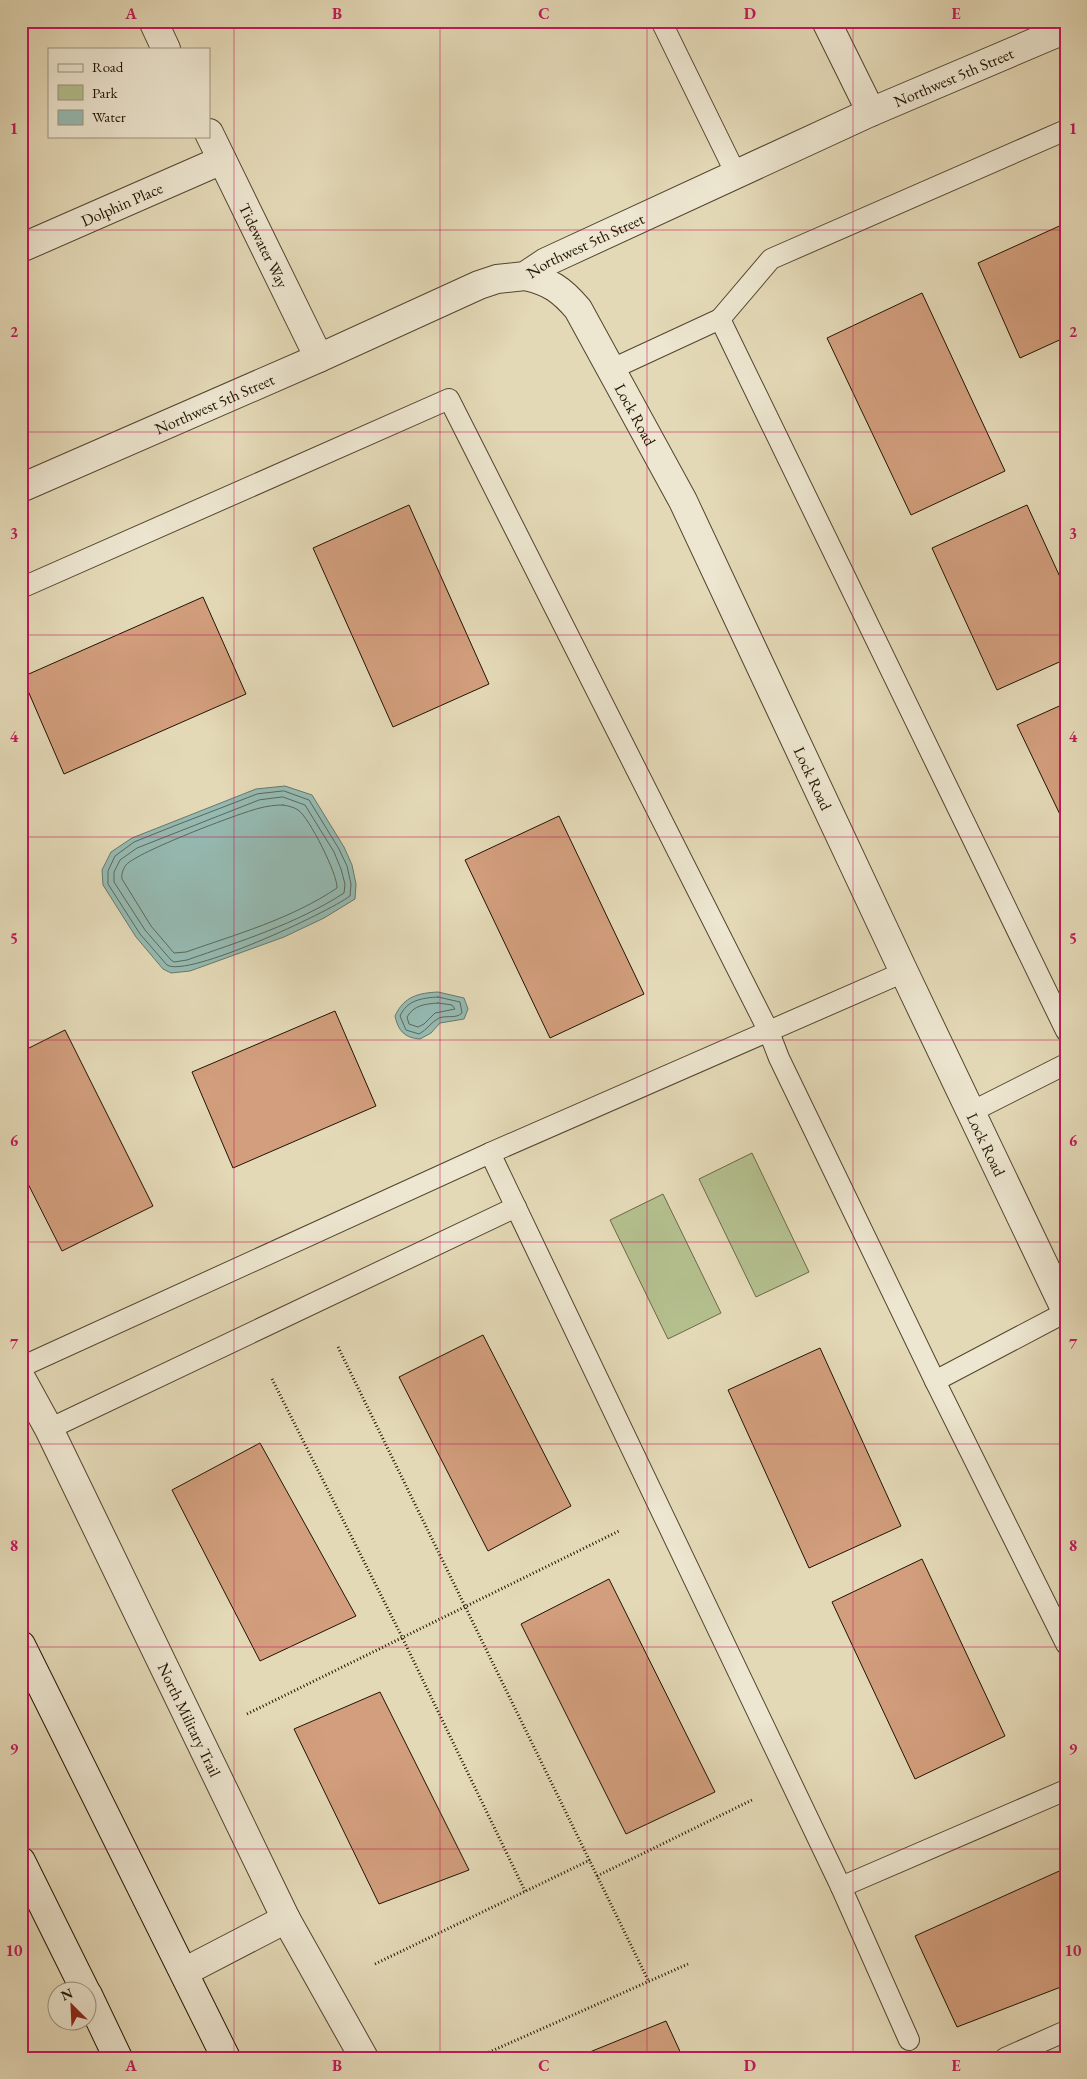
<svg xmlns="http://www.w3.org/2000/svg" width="1087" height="2079" viewBox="0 0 1087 2079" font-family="'EB Garamond',serif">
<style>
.green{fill:#b4bf8e;stroke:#6b6a47}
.water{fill:#95bab2;stroke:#67786b}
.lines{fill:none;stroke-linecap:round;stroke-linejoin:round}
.shore{stroke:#5c6759;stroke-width:1}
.building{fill:#d29e7d;stroke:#221400}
.lane-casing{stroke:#52452e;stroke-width:22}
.street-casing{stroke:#52452e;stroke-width:30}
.secondary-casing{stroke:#221400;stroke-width:30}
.path{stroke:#221400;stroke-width:3;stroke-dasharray:1 2.5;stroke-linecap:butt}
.lane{stroke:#ede6d0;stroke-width:20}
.street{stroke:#ede6d0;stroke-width:28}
.secondary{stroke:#ede6d0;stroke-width:28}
.grid{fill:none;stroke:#c2185b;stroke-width:1;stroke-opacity:0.55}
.labels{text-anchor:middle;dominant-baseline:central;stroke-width:5;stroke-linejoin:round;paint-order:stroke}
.street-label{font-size:16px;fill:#221400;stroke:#ede6d0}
.neatline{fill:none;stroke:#c2185b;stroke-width:2}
.grid-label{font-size:16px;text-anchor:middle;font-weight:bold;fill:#c2185b}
</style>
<rect width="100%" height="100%" fill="#e4d9b7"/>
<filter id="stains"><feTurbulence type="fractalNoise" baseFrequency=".004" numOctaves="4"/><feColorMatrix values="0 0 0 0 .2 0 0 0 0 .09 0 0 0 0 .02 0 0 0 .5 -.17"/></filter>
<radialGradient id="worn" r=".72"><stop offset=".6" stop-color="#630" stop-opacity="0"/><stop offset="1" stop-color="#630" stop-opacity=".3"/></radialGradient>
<g class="green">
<polygon points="752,1153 809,1272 756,1297 699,1179"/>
<polygon points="663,1194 721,1313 668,1339 610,1220"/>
</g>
<g class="water">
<polygon points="285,786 312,795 344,847 352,865 356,884 355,899 324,918 284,937 190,971 171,973 163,969 136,937 103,885 102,870 111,852 132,838 256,789"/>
<path d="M438,992L464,998L468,1009L464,1019L440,1023L431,1033L420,1039C404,1038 398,1030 395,1016C404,996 419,993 438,992Z"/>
</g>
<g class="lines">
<g class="shore">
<path d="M284,791L309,800L339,849L347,866L351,884L350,896C327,913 188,978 167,965L140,934L108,884V871L115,856L134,842L174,826L257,794Z"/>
<path d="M283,797L305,805L334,852L341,869L345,884L344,893C296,924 241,941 187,960L174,962L171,960L145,930L114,882V872L120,860L137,848L259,800Z"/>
<path d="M283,805C288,806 294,807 298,810C309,817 338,875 337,888C291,919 237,934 186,952L174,953L151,926L122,879C121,875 123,869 126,865C137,852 239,813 260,808C267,806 276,805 283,805Z"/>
<path d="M438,997L460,1002L462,1013C456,1019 447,1015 439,1018C431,1022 427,1030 419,1034L406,1030L400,1016C407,1000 422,998 438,997Z"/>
<path d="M438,1003L452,1005L455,1009L435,1013L424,1024L418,1027L409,1024L407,1017C414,1005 425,1004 438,1003Z"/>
</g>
</g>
<g class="building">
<polygon points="1066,223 1066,337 1020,358 978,263"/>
<polygon points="922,293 1005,471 911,515 827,338"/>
<polygon points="409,505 489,684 393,727 313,548"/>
<polygon points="1027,505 1066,590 1066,659 997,690 932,548"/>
<polygon points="203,597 246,694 64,774 22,677"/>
<polygon points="1066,703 1066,827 1017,725"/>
<polygon points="559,816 644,994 550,1038 465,860"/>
<polygon points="335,1011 376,1106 233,1168 192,1072"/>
<polygon points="65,1030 153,1206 62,1251 21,1170 21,1052"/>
<polygon points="483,1335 571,1506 488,1551 399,1377"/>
<polygon points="820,1348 901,1526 809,1568 728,1390"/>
<polygon points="260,1443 356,1616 260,1661 172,1490"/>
<polygon points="922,1559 1005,1736 915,1779 832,1602"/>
<polygon points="609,1579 715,1792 626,1834 521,1624"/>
<polygon points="380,1692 469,1870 379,1904 294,1729"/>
<polygon points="1066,1868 1066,1985 957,2027 915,1936"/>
<polygon points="666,2021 683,2058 575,2058"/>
</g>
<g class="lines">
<defs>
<g id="lane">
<polyline points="661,21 736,174"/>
<polyline points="720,319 771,259 1066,130"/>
<polyline points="612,369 720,319 1066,1031"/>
<polyline points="21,588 449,399 769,1032 779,1058 935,1381 1066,1644"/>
<polyline points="971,1112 1066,1064"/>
<polyline points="21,1367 490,1153"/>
<polyline points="935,1381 1066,1312"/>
<polyline points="49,1429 516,1207"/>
<polyline points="841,1887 490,1153 904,972"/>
<polyline points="909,2040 841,1887 1066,1790"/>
<polyline points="1005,2058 1066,2031"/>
</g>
<g id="street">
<polyline points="153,21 166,49"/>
<polyline points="826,21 871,112"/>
<path id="s1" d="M209,133L319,358"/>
<path id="s2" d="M21,248L222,160"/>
<path id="s3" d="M525,276C550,282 561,289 578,309L683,501L904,972L1066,1311"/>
<path id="s4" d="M21,488L319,358L479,285L497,279L525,276L546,262L871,112L1066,29"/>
<path id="s5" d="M21,1378L49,1429L286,1919L364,2058"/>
<polyline points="184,1972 286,1919"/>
</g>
<g id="secondary">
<polyline points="21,1645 226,2058"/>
<polyline points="21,1861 86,1992"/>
<polyline points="88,1995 118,2058"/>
</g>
</defs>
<use href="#lane" class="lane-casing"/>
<use href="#street" class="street-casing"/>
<use href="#secondary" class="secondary-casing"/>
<g class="path">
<polyline points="338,1347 649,1982"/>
<polyline points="272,1379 402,1637 525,1891"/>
<polyline points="247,1714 619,1531"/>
<polyline points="597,1876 752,1800"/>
<polyline points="375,1964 590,1860"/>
<polyline points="476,2058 688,1964"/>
</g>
<use href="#lane" class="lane"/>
<use href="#street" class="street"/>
<use href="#secondary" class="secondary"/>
</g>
<path class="grid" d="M234,21V2058M440,21V2058M647,21V2058M853,21V2058M21,230H1066M21,432H1066M21,635H1066M21,837H1066M21,1040H1066M21,1242H1066M21,1444H1066M21,1647H1066M21,1849H1066"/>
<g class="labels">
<g class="street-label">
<text stroke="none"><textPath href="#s4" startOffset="1021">Northwest 5th Street</textPath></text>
<text stroke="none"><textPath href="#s2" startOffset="110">Dolphin Place</textPath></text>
<text stroke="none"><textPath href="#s4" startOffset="616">Northwest 5th Street</textPath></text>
<text stroke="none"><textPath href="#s1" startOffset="125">Tidewater Way</textPath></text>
<text stroke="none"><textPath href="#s4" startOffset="211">Northwest 5th Street</textPath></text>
<text stroke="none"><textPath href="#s3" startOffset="184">Lock Road</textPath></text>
<text stroke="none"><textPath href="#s3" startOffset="589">Lock Road</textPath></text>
<text stroke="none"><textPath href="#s3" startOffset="994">Lock Road</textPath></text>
<text stroke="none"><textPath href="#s5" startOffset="381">North Military Trail</textPath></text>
</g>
</g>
<rect width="1087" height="2079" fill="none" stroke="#e4d9b7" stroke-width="55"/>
<rect x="48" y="48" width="162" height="90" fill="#ede6d0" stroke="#9c927d"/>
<rect x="58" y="64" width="25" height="8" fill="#ede6d0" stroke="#9c927d"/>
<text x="92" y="72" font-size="15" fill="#221400">Road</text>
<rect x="58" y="85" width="25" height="15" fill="#b4bf8e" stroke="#9c927d"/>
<text x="92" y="98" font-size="15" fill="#221400">Park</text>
<rect x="58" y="110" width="25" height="15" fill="#95bab2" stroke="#9c927d"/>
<text x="92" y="122" font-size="15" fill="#221400">Water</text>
<g transform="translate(72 2006) rotate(336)"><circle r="24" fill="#ede6d0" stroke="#9c927d"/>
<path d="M0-4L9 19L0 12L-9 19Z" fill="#8f2418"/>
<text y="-8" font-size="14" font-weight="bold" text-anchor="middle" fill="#221400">N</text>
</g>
<rect x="28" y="28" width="1032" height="2024" class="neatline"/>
<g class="grid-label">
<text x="131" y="19">A</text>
<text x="337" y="19">B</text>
<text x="544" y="19">C</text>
<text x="750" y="19">D</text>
<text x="956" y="19">E</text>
<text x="14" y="134">1</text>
<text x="1073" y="134">1</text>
<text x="14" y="337">2</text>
<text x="1073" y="337">2</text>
<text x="14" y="539">3</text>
<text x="1073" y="539">3</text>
<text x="14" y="742">4</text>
<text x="1073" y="742">4</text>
<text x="14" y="944">5</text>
<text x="1073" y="944">5</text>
<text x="14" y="1146">6</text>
<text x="1073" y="1146">6</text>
<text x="14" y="1349">7</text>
<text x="1073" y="1349">7</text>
<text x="14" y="1551">8</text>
<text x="1073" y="1551">8</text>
<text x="14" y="1754">9</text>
<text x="1073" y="1754">9</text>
<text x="14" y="1956">10</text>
<text x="1073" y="1956">10</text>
<text x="131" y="2071">A</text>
<text x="337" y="2071">B</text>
<text x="544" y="2071">C</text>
<text x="750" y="2071">D</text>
<text x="956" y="2071">E</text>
</g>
<rect width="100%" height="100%" filter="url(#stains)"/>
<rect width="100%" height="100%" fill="url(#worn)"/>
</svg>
